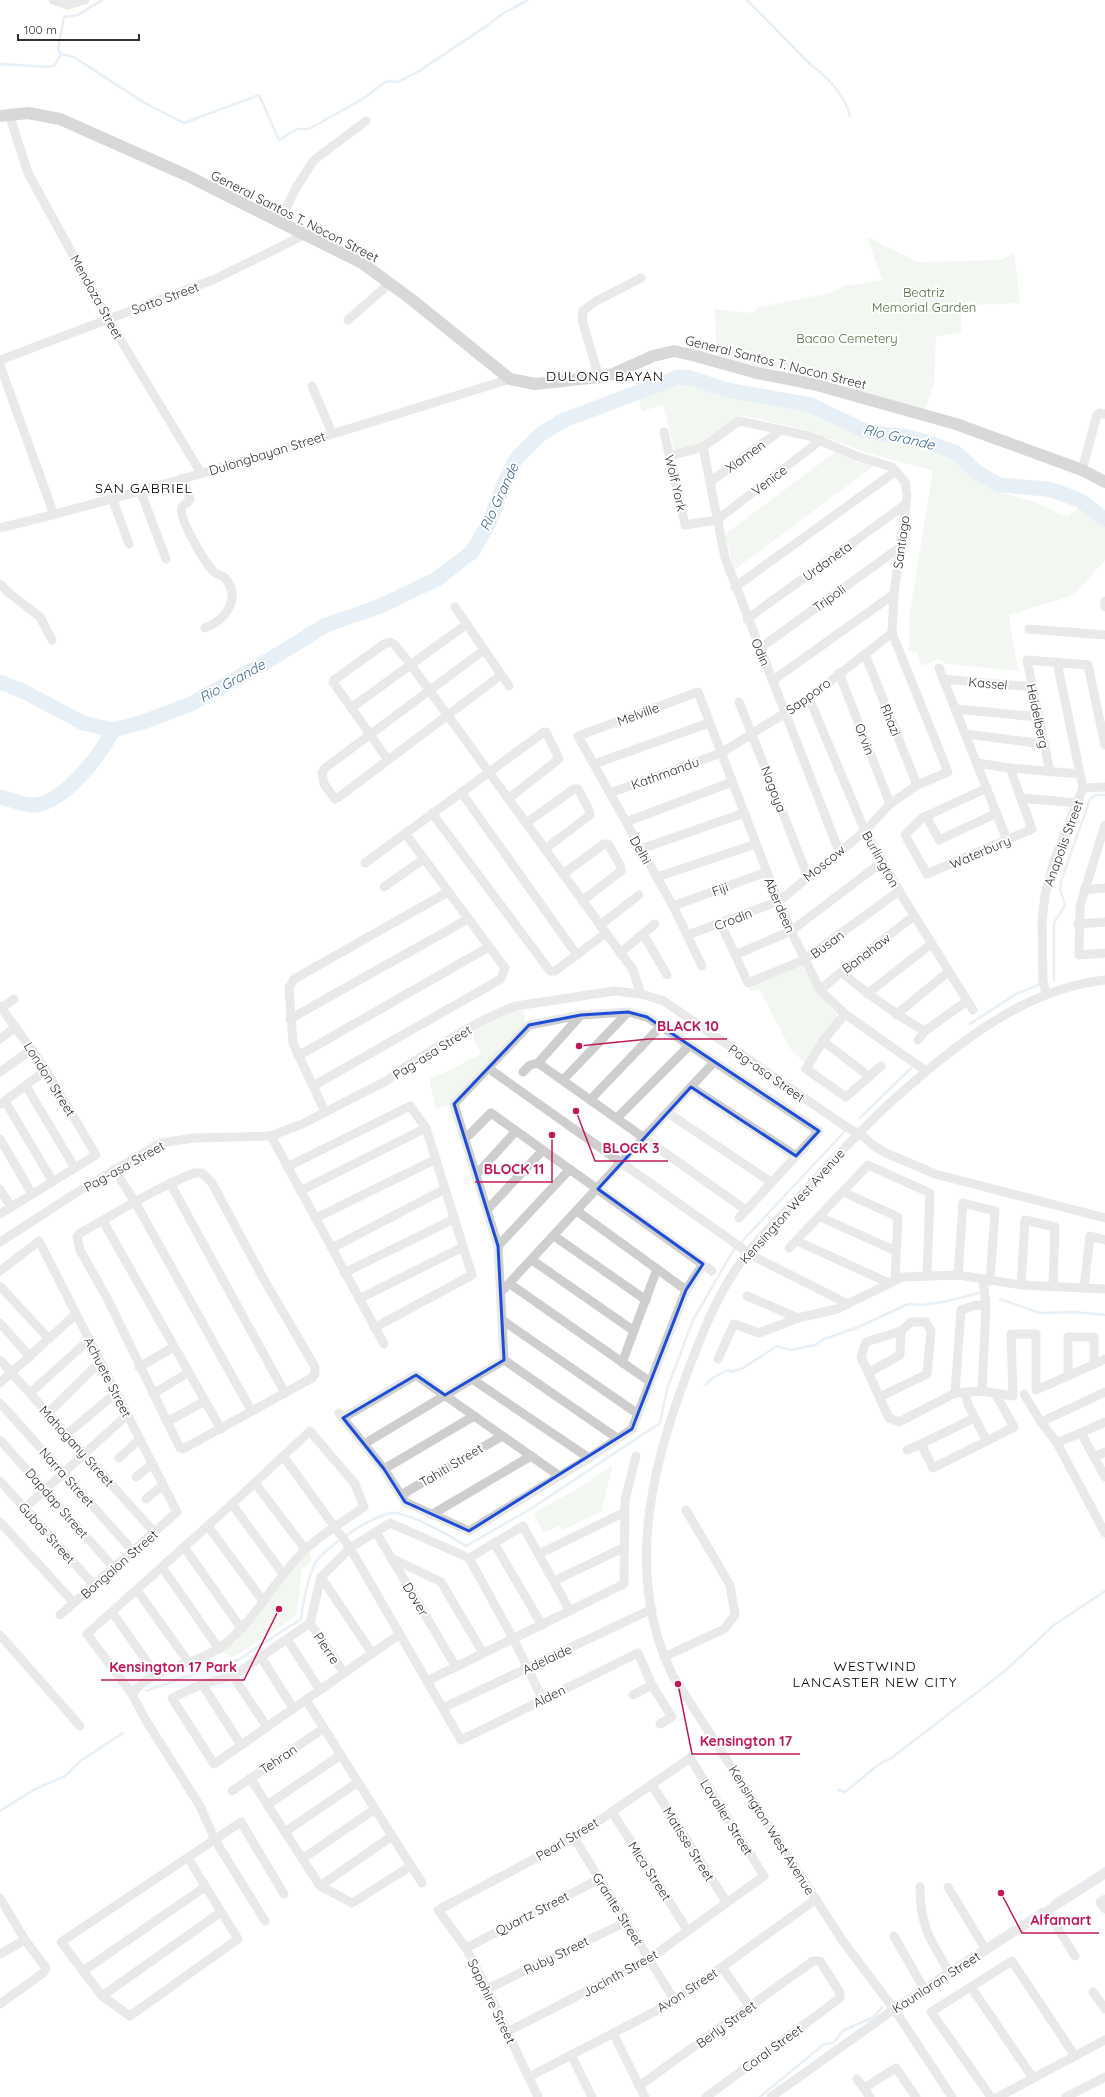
<svg xmlns="http://www.w3.org/2000/svg" width="1105" height="2097" viewBox="0 0 1105 2097" font-family="Quicksand,sans-serif">
<style>
.green{fill:#e5eedf}
.lines{fill:none;stroke-linecap:round;stroke-linejoin:round}
.stream{stroke:#cbdcee;stroke-width:2.5}
.river{stroke:#cbdcee;stroke-width:15}
.minor{stroke:#cecece;stroke-width:9}
.major{stroke:#a9a9a9;stroke-width:12}
.marked{fill:none;stroke:#1d4ed8;stroke-width:3;stroke-linejoin:round}
.labels{text-anchor:middle;dominant-baseline:central;stroke-width:4;stroke-linejoin:round;paint-order:stroke}
.street-label{font-size:13px;fill:#313131;stroke:#fff}
.park-label{font-size:13px;fill:#4e6f3c;stroke:#fff}
.neighbourhood-label{font-size:14px;letter-spacing:1px;fill:#000;stroke:#fff}
.water-label{font-size:14px;font-style:italic;fill:#3b6897;stroke:#fff}
.leader{fill:none;stroke:#c2185b;stroke-width:1.5}
.callout-dot{fill:#c2185b;stroke:#fff;stroke-width:1.5}
.callout-label{font-size:14px;text-anchor:middle;font-weight:bold;fill:#c2185b;stroke:#fff;stroke-width:4;stroke-linejoin:round;paint-order:stroke}
</style>
<rect width="100%" height="100%" fill="#fff"/>
<g class="green">
<polygon points="867,237 918,262 1002,260 1014,253 1020,303 976,305 976,301 961,303 961,332 936,337 934,384 925,411 887,401 830,381 794,372 757,366 716,355 715,309 753,313 759,307 830,293 844,286 882,280"/>
<polygon points="687,382 769,404 808,409 863,436 894,439 927,451 956,458 970,472 1003,493 1035,502 1050,508 1060,514 1068,516 1081,506 1086,508 1105,528 1105,560 1074,595 1009,615 1018,671 947,664 938,659 922,666 917,652 909,651 909,618 933,471 867,453 807,430 740,415 698,446 674,451 663,404 642,412 639,399 669,386"/>
<polygon points="835,452 857,462 874,466 734,570 725,534"/>
<polygon points="802,966 817,991 837,1014 837,1018 806,1064 791,1050 759,989 750,991 747,986"/>
<polygon points="524,1010 525,1023 449,1105 436,1109 429,1078 444,1073 481,1054 471,1032 509,1012"/>
<polygon points="613,1465 601,1512 562,1530 559,1526 544,1533 533,1514 580,1487"/>
<polygon points="310,1550 312,1560 302,1569 296,1616 234,1657 219,1651 236,1641 302,1558"/>
</g>
<g class="lines">
<g class="stream">
<polyline points="102,0 78,15 64,17 58,49 61,54 74,57 143,102 184,123 259,95 279,140 297,129 309,129 361,100 387,81 398,82 419,71 491,23 502,14 528,0"/>
<path d="M747,0L811,65C827,76 846,97 850,116"/>
<polyline points="0,64 50,67 55,65 61,54"/>
<polyline points="1054,980 1054,923 1065,905 1060,889 1061,881 1090,799 1096,795 1105,795"/>
<polyline points="970,1024 1016,994 1038,985"/>
<polyline points="860,1118 911,1068"/>
<polyline points="1000,1299 1040,1313 1074,1312 1105,1315"/>
<polyline points="705,1385 714,1377 728,1370 731,1372 743,1368 777,1346 791,1350 815,1345 824,1339 856,1328 908,1304 921,1305 943,1302 979,1293"/>
<path d="M146,1691L220,1664L238,1660L301,1619C303,1601 307,1582 314,1565C321,1549 379,1510 397,1513C417,1517 449,1535 466,1546L532,1508L660,1423L667,1389L693,1320L733,1251L846,1130"/>
<polyline points="838,1790 845,1792 879,1764 890,1759 1006,1670 1054,1625 1105,1591"/>
<polyline points="0,1811 33,1790 65,1776 79,1762 123,1733"/>
<polyline points="1052,1902 1105,1868"/>
<polyline points="1020,1923 1041,1909"/>
<polyline points="987,1944 1013,1927"/>
<polyline points="956,1964 979,1949"/>
<polyline points="935,1977 944,1972"/>
<polyline points="760,2097 823,2045 834,2042 844,2030 872,2018 882,2008"/>
</g>
<g class="river">
<polyline points="0,682 23,691 83,723 113,730 143,722 191,704 269,660 326,625 378,607 437,579 472,552 489,523 504,484 516,459 541,434 562,421 678,377 691,378 727,390 811,405 863,430 882,434 903,436 924,441 955,452 978,473 1000,485 1047,489 1061,493 1083,502 1105,520"/>
<path d="M0,797C12,799 23,806 36,805C66,800 100,756 113,730"/>
</g>
<g class="minor">
<polyline points="53,0 68,5 85,0"/>
<polyline points="9,114 28,173 108,319 201,473"/>
<polyline points="279,223 297,186 314,160 366,121"/>
<polyline points="348,320 390,283"/>
<polyline points="0,360 215,279 304,235"/>
<polyline points="0,365 54,515"/>
<polyline points="599,377 582,320 583,311 596,301 641,278"/>
<polyline points="312,386 332,433"/>
<polyline points="664,432 685,525 717,520 821,440"/>
<polyline points="703,447 725,558 839,851"/>
<polyline points="670,456 703,447 739,421 809,436 856,456 892,467 905,482 907,496 894,594 892,633 948,772 917,785 890,804 865,831 779,901 688,935"/>
<polyline points="1082,470 1097,415 1100,413 1105,414"/>
<path d="M182,478L190,499C189,503 184,503 182,507C178,519 204,560 212,570C215,575 221,574 225,578C242,598 226,620 205,628"/>
<polyline points="710,482 781,430"/>
<polyline points="140,490 166,559"/>
<polyline points="112,498 129,544"/>
<path d="M0,528C172,486 341,431 510,379"/>
<polyline points="0,584 9,593 40,617 52,640"/>
<polyline points="735,587 896,471"/>
<polyline points="1105,601 1105,607"/>
<polyline points="455,607 509,686"/>
<polyline points="747,619 906,504"/>
<polyline points="1029,629 1105,635"/>
<polyline points="760,648 899,548"/>
<polyline points="484,650 325,768 322,773 324,784 335,799 339,797 501,675"/>
<polyline points="865,654 917,785"/>
<polyline points="1057,662 1083,788"/>
<polyline points="939,668 1007,840"/>
<polyline points="839,673 890,804"/>
<polyline points="943,679 1032,687"/>
<polyline points="772,681 894,594"/>
<polyline points="809,698 865,831 899,891 973,1010"/>
<polyline points="739,702 808,877"/>
<polyline points="351,708 467,624"/>
<polyline points="956,709 1038,717"/>
<polyline points="966,734 1044,744"/>
<polyline points="388,760 333,682 334,680 384,644 390,642 394,644 411,665 633,970 641,994"/>
<polyline points="977,763 1010,768 1080,774"/>
<polyline points="594,764 709,723"/>
<polyline points="1050,772 1027,660 1088,665 1105,745"/>
<polyline points="987,788 922,818 905,835 927,874 1032,829 1010,768"/>
<polyline points="1083,788 1105,787"/>
<polyline points="461,792 577,955"/>
<polyline points="610,793 721,753 809,698 892,633"/>
<polyline points="1021,798 1077,803"/>
<polyline points="432,813 550,971 555,971 606,933"/>
<polyline points="926,816 939,840 997,813"/>
<polyline points="626,822 732,782"/>
<polyline points="526,823 574,789 578,789 589,810 590,815 545,849"/>
<polyline points="1105,825 1080,906 1079,955 1105,953"/>
<polyline points="641,849 744,813"/>
<polyline points="365,863 544,732 546,732 559,759 508,799"/>
<polyline points="563,874 604,844 608,844 620,865 621,871 582,901"/>
<polyline points="657,877 756,844"/>
<polyline points="384,887 424,859"/>
<polyline points="1084,890 1105,888"/>
<polyline points="673,906 767,872"/>
<polyline points="721,924 748,983 804,960 899,891"/>
<polyline points="1078,924 1105,922"/>
<polyline points="600,925 639,895"/>
<polyline points="643,934 667,975"/>
<polyline points="620,953 655,924"/>
<polyline points="735,955 791,931 882,862"/>
<polyline points="702,966 673,906 578,736 698,692 767,872 791,931 820,990 845,1014 926,1071"/>
<path d="M841,972C868,994 894,1014 925,1031"/>
<polyline points="820,990 841,972 914,916"/>
<polyline points="867,994 931,944"/>
<polyline points="1046,994 1043,981 1042,921 1045,895 1054,861 1083,788"/>
<polyline points="0,1006 46,1070 96,1155 0,1214"/>
<polyline points="0,1009 14,999"/>
<polyline points="845,1014 823,1041 806,1069 846,1097 881,1066"/>
<polyline points="896,1015 948,972"/>
<polyline points="290,1019 468,919"/>
<polyline points="0,1039 16,1027"/>
<polyline points="918,1040 925,1031 967,1001"/>
<polyline points="823,1041 870,1077"/>
<polyline points="298,1056 489,947"/>
<polyline points="538,1063 746,1210"/>
<polyline points="488,1068 753,1256 848,1304"/>
<polyline points="0,1072 32,1049"/>
<polyline points="523,1072 530,1065 538,1063 581,1015"/>
<polyline points="563,1080 628,1012"/>
<polyline points="26,1086 75,1168"/>
<polyline points="313,1086 501,979 505,968 405,833"/>
<polyline points="691,1087 796,1156"/>
<polyline points="590,1100 661,1026"/>
<polyline points="5,1101 53,1182"/>
<polyline points="1,1104 46,1070"/>
<polyline points="325,1112 293,1043 289,988 294,979 448,892"/>
<polyline points="668,1113 771,1182"/>
<polyline points="617,1118 689,1046"/>
<polyline points="271,1136 384,1344"/>
<polyline points="0,1139 32,1194"/>
<polyline points="465,1139 491,1113 712,1271"/>
<polyline points="287,1167 410,1106 426,1128 472,1275 374,1328"/>
<polyline points="114,1169 135,1202 251,1410"/>
<path d="M194,1173H202L212,1183L263,1278L315,1367V1374L312,1378L183,1449L180,1448L108,1300L80,1250L77,1237L80,1233C118,1212 154,1189 194,1173Z"/>
<polyline points="476,1175 516,1131"/>
<polyline points="170,1183 285,1393"/>
<polyline points="0,1189 11,1207"/>
<polyline points="300,1191 426,1128"/>
<polyline points="843,1192 898,1217 895,1280"/>
<polyline points="487,1210 543,1150"/>
<polyline points="577,1211 686,1290"/>
<polyline points="820,1217 896,1251"/>
<polyline points="316,1218 436,1159"/>
<polyline points="103,1221 221,1429"/>
<polyline points="554,1236 646,1300"/>
<polyline points="797,1241 889,1283"/>
<path d="M0,1242L79,1191L160,1143L194,1138L271,1136L302,1124L388,1080L397,1072C435,1049 474,1021 516,1006L614,991L641,994L664,1001L845,1126L864,1137L874,1146L886,1153L935,1174L1105,1218"/>
<polyline points="498,1246 570,1169"/>
<polyline points="332,1248 445,1189"/>
<polyline points="789,1248 868,1165 930,1193 927,1276"/>
<polyline points="532,1260 634,1331"/>
<polyline points="0,1271 39,1241 177,1512 60,1615"/>
<polyline points="344,1273 454,1219"/>
<polyline points="958,1275 963,1203 995,1211 990,1281"/>
<polyline points="983,1279 986,1306"/>
<polyline points="510,1284 649,1381"/>
<polyline points="1021,1285 1025,1220 1055,1227 1053,1286"/>
<polyline points="0,1286 49,1339"/>
<polyline points="1084,1288 1090,1236 1105,1240"/>
<polyline points="501,1292 714,1062"/>
<polyline points="747,1296 798,1318"/>
<polyline points="359,1299 463,1247"/>
<polyline points="502,1320 638,1414"/>
<polyline points="0,1323 30,1357"/>
<polyline points="718,1359 734,1324 759,1333 798,1318 837,1309 903,1277 958,1275 1021,1285 1105,1289"/>
<polyline points="0,1360 154,1532"/>
<polyline points="504,1360 498,1246 454,1104 529,1025 581,1015 628,1012 647,1017 819,1131 739,1218"/>
<polyline points="504,1360 617,1438"/>
<polyline points="622,1363 657,1269"/>
<polyline points="139,1367 174,1347"/>
<polyline points="868,1373 900,1355 901,1331"/>
<polyline points="1068,1376 1105,1359"/>
<polyline points="472,1379 589,1458"/>
<polyline points="0,1383 76,1314"/>
<polyline points="982,1391 955,1393 961,1310 976,1305 986,1306 982,1391 1013,1396 1011,1334 1036,1334 1036,1390 1068,1376 1068,1337 1094,1337 1094,1364"/>
<polyline points="965,1392 968,1405 987,1441 1014,1427 995,1393"/>
<polyline points="1105,1392 1041,1422 1057,1443 1105,1533"/>
<polyline points="30,1393 89,1340"/>
<polyline points="153,1394 189,1372"/>
<polyline points="1024,1394 1041,1422"/>
<polyline points="880,1397 927,1374 931,1331 926,1322 911,1322 901,1331 866,1342 861,1357 889,1418 899,1422 955,1393"/>
<polyline points="0,1403 133,1551"/>
<polyline points="48,1413 100,1362"/>
<polyline points="339,1413 384,1469 405,1502 469,1531 589,1458 632,1429 686,1290 703,1264"/>
<polyline points="343,1418 416,1375 558,1475"/>
<polyline points="974,1418 921,1444 933,1468 987,1441"/>
<polyline points="167,1422 205,1401"/>
<polyline points="1081,1433 1105,1477"/>
<polyline points="67,1434 116,1393"/>
<polyline points="0,1440 114,1568"/>
<polyline points="1057,1443 1105,1422"/>
<polyline points="364,1444 504,1360"/>
<polyline points="907,1450 921,1444"/>
<polyline points="283,1456 350,1548 461,1740 638,1653 652,1685 672,1717 660,1724"/>
<polyline points="1094,1457 1105,1452"/>
<polyline points="119,1458 140,1439"/>
<polyline points="384,1469 474,1416"/>
<polyline points="136,1477 152,1464"/>
<polyline points="0,1481 94,1585"/>
<polyline points="255,1483 305,1549"/>
<polyline points="401,1495 502,1436"/>
<polyline points="146,1499 163,1485"/>
<polyline points="232,1504 283,1574"/>
<polyline points="25,1508 127,1415"/>
<polyline points="431,1515 531,1456"/>
<polyline points="0,1522 74,1603"/>
<polyline points="208,1526 263,1601"/>
<polyline points="376,1532 456,1667"/>
<polyline points="494,1543 542,1625"/>
<polyline points="184,1547 241,1628"/>
<polyline points="539,1554 625,1512"/>
<polyline points="391,1558 441,1582 483,1653"/>
<polyline points="469,1558 523,1526 570,1611"/>
<polyline points="162,1567 219,1649"/>
<polyline points="321,1577 372,1653"/>
<polyline points="554,1581 623,1548"/>
<polyline points="137,1590 189,1663"/>
<polyline points="112,1612 157,1676"/>
<polyline points="310,1623 344,1673"/>
<polyline points="400,1634 214,1764 172,1698 202,1684 233,1676 310,1623 321,1577 350,1548 390,1523 469,1558 513,1638 543,1700"/>
<polyline points="0,1635 80,1726"/>
<polyline points="287,1639 320,1690"/>
<polyline points="261,1657 293,1708"/>
<polyline points="664,1657 724,1629 735,1615 730,1585 686,1510"/>
<polyline points="233,1676 267,1727"/>
<polyline points="427,1681 624,1584 625,1500 636,1456"/>
<polyline points="202,1684 241,1745"/>
<path d="M132,1694L87,1634L232,1504L310,1431L355,1484L364,1507C345,1521 322,1533 305,1550C274,1579 256,1621 222,1646C196,1666 152,1666 132,1694L145,1719L200,1806L215,1840L265,1921"/>
<polyline points="633,1695 652,1685"/>
<polyline points="306,1700 422,1883"/>
<polyline points="443,1708 652,1609"/>
<polyline points="250,1778 320,1886 352,1903 411,1866"/>
<polyline points="652,1785 727,1903"/>
<polyline points="232,1791 324,1728"/>
<polyline points="267,1805 341,1755"/>
<polyline points="612,1812 688,1931"/>
<polyline points="285,1832 358,1782"/>
<polyline points="574,1838 675,2001"/>
<polyline points="188,1858 238,1939 130,2016 102,1996 61,1942 241,1822 284,1894"/>
<polyline points="302,1859 375,1809"/>
<polyline points="320,1886 392,1836"/>
<path d="M920,1887C920,1926 930,1940 950,1973"/>
<polyline points="948,1887 986,1950"/>
<polyline points="0,1898 25,1940 46,1968 43,1973 0,2004"/>
<polyline points="1105,1899 1100,1902 1105,1909"/>
<polyline points="1048,1912 1075,1956"/>
<polyline points="894,1936 924,1989"/>
<polyline points="466,1948 599,1879"/>
<polyline points="0,1954 25,1940"/>
<polyline points="722,1967 750,2007"/>
<polyline points="83,1971 205,1887"/>
<polyline points="971,1987 1033,2078"/>
<polyline points="487,1989 626,1922"/>
<polyline points="1093,1992 1105,2009"/>
<polyline points="102,1996 221,1912"/>
<polyline points="507,2032 649,1959 764,1876 690,1758 574,1838 438,1910 466,1948 487,1989 538,2097"/>
<polyline points="613,2033 645,2097"/>
<polyline points="571,2055 592,2097"/>
<polyline points="529,2077 675,2001 816,1899"/>
<polyline points="857,2079 870,2097"/>
<polyline points="639,2086 813,1961 820,1961 840,1993 840,1998 706,2097"/>
<polyline points="864,2088 896,2068 916,2097"/>
<polyline points="771,2097 900,2005 1105,1874"/>
<path d="M952,2097L894,2009L842,1940L673,1676C625,1579 650,1471 686,1376C700,1339 714,1302 736,1269C754,1242 777,1220 799,1197C829,1165 858,1132 891,1102C951,1048 1022,989 1105,980"/>
<polyline points="991,2097 931,2012 1012,1961 1075,2056"/>
<polyline points="998,2097 1105,2040"/>
<polyline points="1066,2097 1105,2077"/>
</g>
<polyline class="major" points="0,116 28,113 60,119 186,175 362,263 411,299 510,379 535,384 599,377 613,374 653,356 674,351 696,356 757,373 813,384 956,424 1082,470 1105,482"/>
</g>
<path d="M0 0H1105V2097H0ZM628,1012L647,1017L819,1131L796,1156L691,1087L598,1189L703,1264L686,1290L632,1429L469,1531L405,1502L384,1469L343,1418L416,1375L445,1395L504,1360L498,1246L454,1104L529,1025L581,1015Z" fill="#fff" fill-opacity=".55" fill-rule="evenodd"/>
<path class="marked" d="M628,1012L647,1017L819,1131L796,1156L691,1087L598,1189L703,1264L686,1290L632,1429L469,1531L405,1502L384,1469L343,1418L416,1375L445,1395L504,1360L498,1246L454,1104L529,1025L581,1015Z"/>
<g class="labels">
<g class="street-label">
<text transform="translate(295 216) rotate(27)">General Santos T. Nocon Street</text>
<text transform="translate(97 297) rotate(61)">Mendoza Street</text>
<text transform="translate(165 298) rotate(-20)">Sotto Street</text>
<text transform="translate(776 362) rotate(14)">General Santos T. Nocon Street</text>
<text transform="translate(267 453) rotate(-17)">Dulongbayan Street</text>
<text transform="translate(745 456) rotate(-36)">Xiamen</text>
<text transform="translate(769 480) rotate(-37)">Venice</text>
<text transform="translate(676 483) rotate(77)">Wolf York</text>
<text transform="translate(901 542) rotate(-82)">Santiago</text>
<text transform="translate(827 561) rotate(-36)">Urdaneta</text>
<text transform="translate(829 598) rotate(-36)">Tripoli</text>
<text transform="translate(761 652) rotate(68)">Odin</text>
<text transform="translate(988 683) rotate(5)">Kassel</text>
<text transform="translate(808 696) rotate(-36)">Sapporo</text>
<text transform="translate(638 714) rotate(-20)">Melville</text>
<text transform="translate(1038 716) rotate(78)">Heidelberg</text>
<text transform="translate(891 720) rotate(68)">Rhazi</text>
<text transform="translate(865 739) rotate(69)">Orvin</text>
<text transform="translate(665 773) rotate(-20)">Kathmandu</text>
<text transform="translate(774 789) rotate(69)">Nagoya</text>
<text transform="translate(1063 843) rotate(-70)">Anapolis Street</text>
<text transform="translate(641 850) rotate(61)">Delhi</text>
<text transform="translate(980 852) rotate(-23)">Waterbury</text>
<text transform="translate(881 859) rotate(61)">Burlington</text>
<text transform="translate(824 863) rotate(-39)">Moscow</text>
<text transform="translate(720 889) rotate(-20)">Fiji</text>
<text transform="translate(780 905) rotate(67)">Aberdeen</text>
<text transform="translate(733 919) rotate(-21)">Crodin</text>
<text transform="translate(827 944) rotate(-36)">Busan</text>
<text transform="translate(866 953) rotate(-37)">Banahaw</text>
<text transform="translate(432 1052) rotate(-32)">Pag-asa Street</text>
<text transform="translate(767 1073) rotate(35)">Pag-asa Street</text>
<text transform="translate(50 1079) rotate(58)">London Street</text>
<text transform="translate(124 1166) rotate(-29)">Pag-asa Street</text>
<text transform="translate(792 1206) rotate(-48)">Kensington West Avenue</text>
<text transform="translate(108 1377) rotate(63)">Achuete Street</text>
<text transform="translate(77 1446) rotate(48)">Mahogany Street</text>
<text transform="translate(451 1465) rotate(-31)">Tahiti Street</text>
<text transform="translate(67 1477) rotate(48)">Narra Street</text>
<text transform="translate(57 1503) rotate(49)">Dapdap Street</text>
<text transform="translate(47 1533) rotate(48)">Gubas Street</text>
<text transform="translate(119 1564) rotate(-41)">Bongalon Street</text>
<text transform="translate(416 1599) rotate(59)">Dover</text>
<text transform="translate(327 1648) rotate(56)">Pierre</text>
<text transform="translate(547 1659) rotate(-25)">Adelaide</text>
<text transform="translate(549 1696) rotate(-26)">Alden</text>
<text transform="translate(278 1759) rotate(-34)">Tehran</text>
<text transform="translate(727 1817) rotate(58)">Lavalier Street</text>
<text transform="translate(772 1830) rotate(58)">Kensington West Avenue</text>
<text transform="translate(567 1839) rotate(-31)">Pearl Street</text>
<text transform="translate(689 1844) rotate(58)">Matisse Street</text>
<text transform="translate(650 1871) rotate(57)">Mica Street</text>
<text transform="translate(618 1909) rotate(58)">Granite Street</text>
<text transform="translate(532 1913) rotate(-27)">Quartz Street</text>
<text transform="translate(556 1955) rotate(-26)">Ruby Street</text>
<text transform="translate(620 1973) rotate(-29)">Jacinth Street</text>
<text transform="translate(936 1982) rotate(-33)">Kaunlaran Street</text>
<text transform="translate(687 1990) rotate(-33)">Avon Street</text>
<text transform="translate(492 2001) rotate(64)">Sapphire Street</text>
<text transform="translate(726 2024) rotate(-36)">Berly Street</text>
<text transform="translate(772 2048) rotate(-36)">Coral Street</text>
</g>
<g class="park-label">
<text x="924" y="292">Beatriz<tspan x="924" dy="15">Memorial Garden</tspan></text>
<text x="847" y="338">Bacao Cemetery</text>
</g>
<g class="neighbourhood-label">
<text x="605" y="376">DULONG BAYAN</text>
<text x="144" y="488">SAN GABRIEL</text>
<text x="875" y="1666">WESTWIND<tspan x="875" dy="16">LANCASTER NEW CITY</tspan></text>
</g>
<g class="water-label">
<text transform="translate(899 437) rotate(13)">Rio Grande</text>
<text transform="translate(499 497) rotate(-65)">Rio Grande</text>
<text transform="translate(232 681) rotate(-29)">Rio Grande</text>
</g>
</g>
<path class="leader" d="M579 1046L649 1039H727M576 1111L595 1161H668M552 1135L552 1182H475M279 1609L244 1680H101M678 1684L692 1754H800M1001 1893L1022 1933H1099"/>
<g class="callout-dot">
<circle cx="579" cy="1046" r="4"/>
<circle cx="576" cy="1111" r="4"/>
<circle cx="552" cy="1135" r="4"/>
<circle cx="279" cy="1609" r="4"/>
<circle cx="678" cy="1684" r="4"/>
<circle cx="1001" cy="1893" r="4"/>
</g>
<g class="callout-label">
<text x="688" y="1031">BLACK 10</text>
<text x="631" y="1153">BLOCK 3</text>
<text x="514" y="1174">BLOCK 11</text>
<text x="173" y="1672">Kensington 17 Park</text>
<text x="746" y="1746">Kensington 17</text>
<text x="1061" y="1925">Alfamart</text>
</g>
<path d="M18 34v6h121v-6" fill="none" stroke="#313131" stroke-width="2"/>
<text x="24" y="34" font-size="12" fill="#313131" stroke="#ffffff" stroke-width="3" paint-order="stroke">100 m</text>
</svg>
